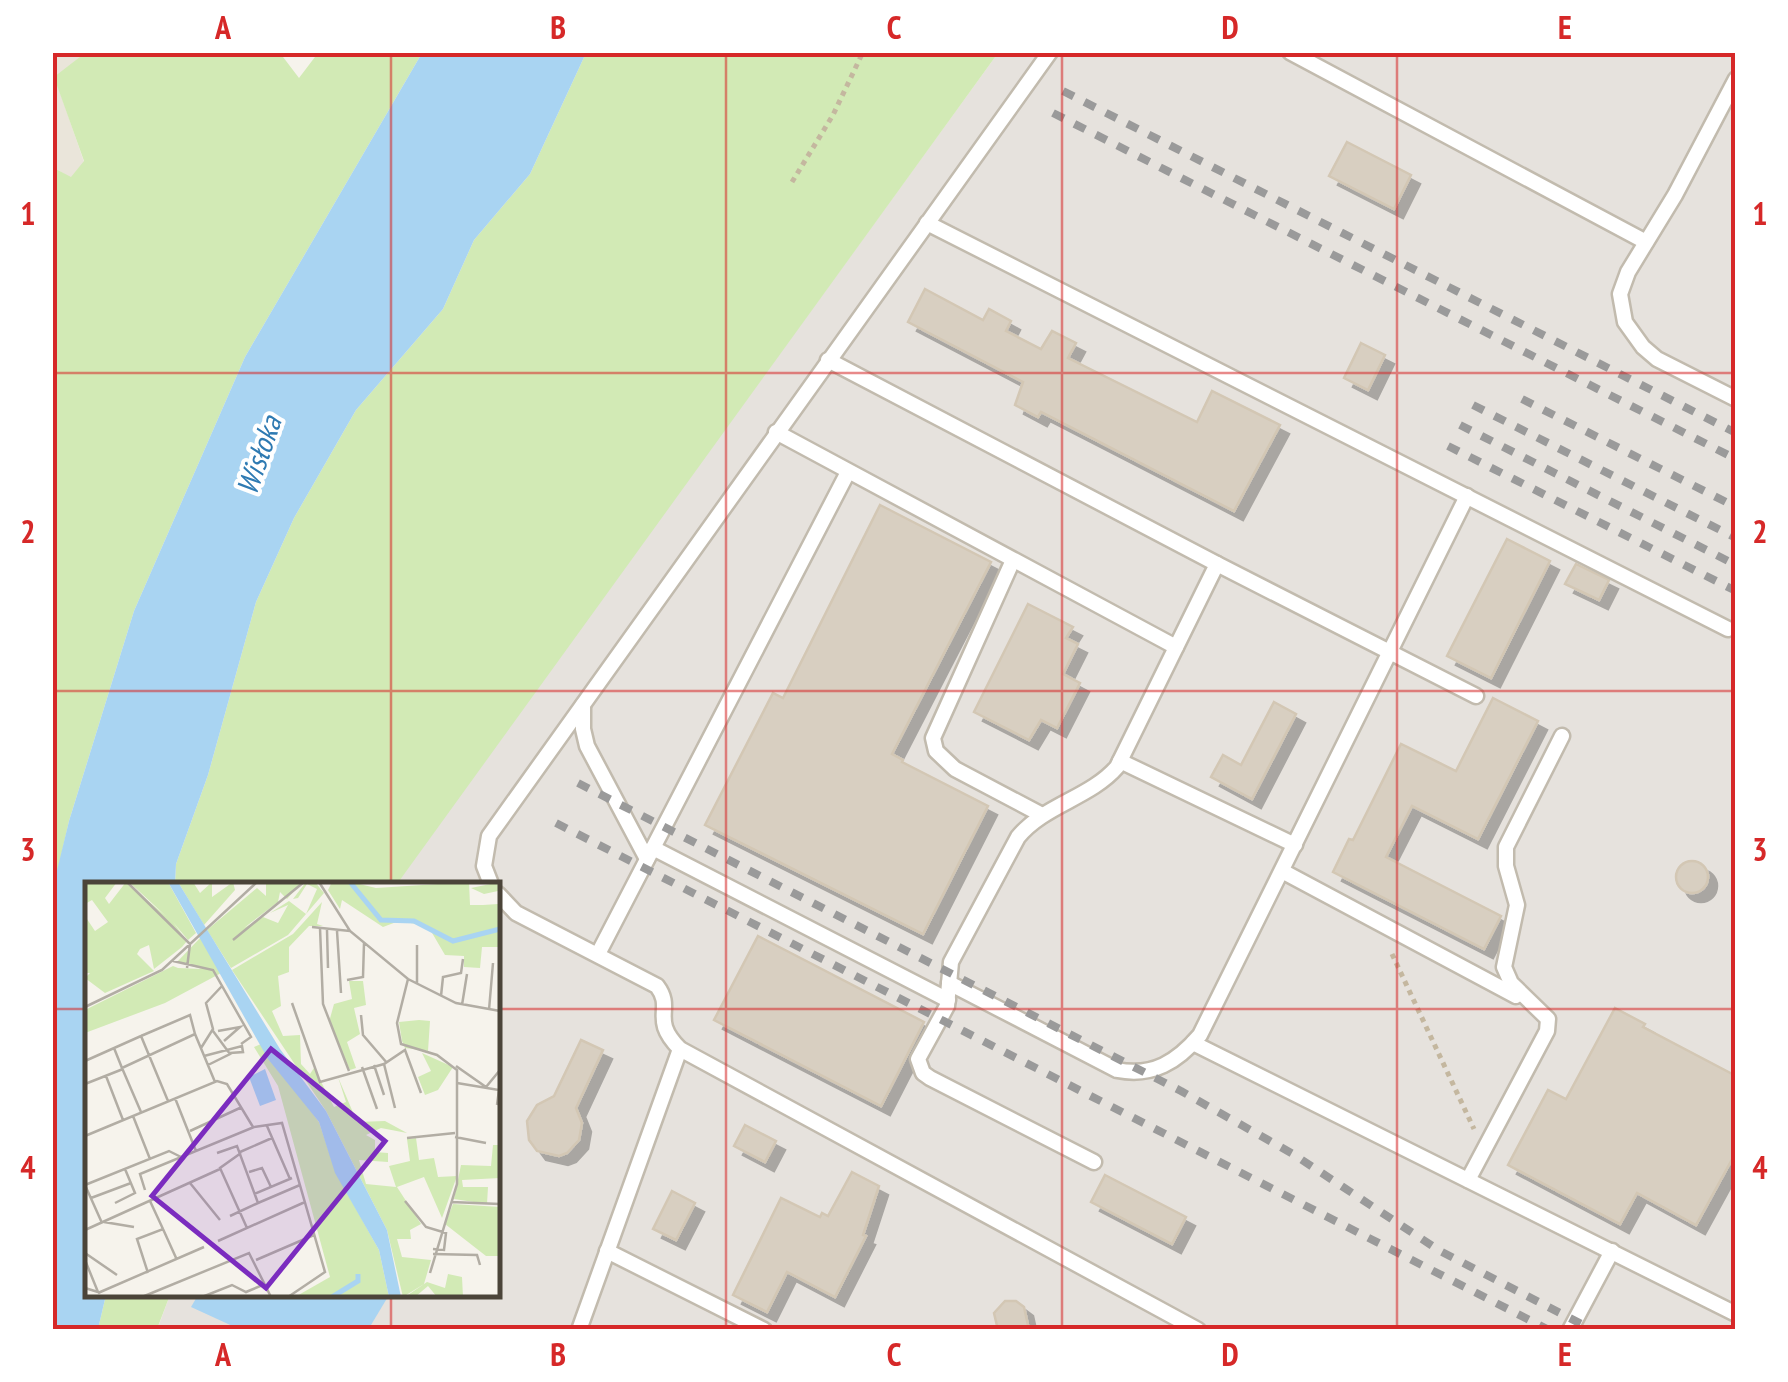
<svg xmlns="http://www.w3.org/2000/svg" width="1788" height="1382" viewBox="0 0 1788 1382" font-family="'PT Sans Narrow',sans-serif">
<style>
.residential{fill:#eae5da}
.industrial{fill:#e6e2dd}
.green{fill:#d2eab5}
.water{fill:#a9d4f2}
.building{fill:#d8cfc1;stroke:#d3c7b4;stroke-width:2.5;filter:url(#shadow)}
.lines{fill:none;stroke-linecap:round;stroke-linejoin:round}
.lane-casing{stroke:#c2bbae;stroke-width:19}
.path{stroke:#c4b79f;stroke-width:5;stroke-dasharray:5 5;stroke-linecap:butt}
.lane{stroke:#fff;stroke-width:14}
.rail{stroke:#9a9a9a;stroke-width:8;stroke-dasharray:12 12;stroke-linecap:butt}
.grid{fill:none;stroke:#d62828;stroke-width:2.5;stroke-opacity:0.55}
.labels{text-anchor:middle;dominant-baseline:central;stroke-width:8;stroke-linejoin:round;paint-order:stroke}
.water-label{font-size:30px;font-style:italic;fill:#2e7ab2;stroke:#fff}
.inset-river{fill:none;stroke:#a9d4f2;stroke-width:5}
.inset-road{fill:none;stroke:#b2ada4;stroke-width:2.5}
.view{fill:#7b2cbf;fill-opacity:0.15;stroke:#7b2cbf;stroke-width:5}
.inset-edge{fill:none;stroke:#4b4439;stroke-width:5}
.neatline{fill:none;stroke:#d62828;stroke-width:4}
.grid-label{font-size:32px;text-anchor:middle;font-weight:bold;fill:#d62828}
</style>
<defs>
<filter id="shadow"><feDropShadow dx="9" dy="9" stdDeviation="0" flood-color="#0004"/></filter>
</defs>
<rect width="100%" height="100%" fill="#f6f3ec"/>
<polygon class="residential" points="52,53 85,53 55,78 84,162 71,178 53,167"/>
<polygon class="industrial" points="998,53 1735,53 1735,1329 157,1330 170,1295 498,1294 498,884 395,884"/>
<g class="green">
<polygon points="85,53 280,53 299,78 318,53 422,53 245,357 134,611 69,821 53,891 52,590 57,575 52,573 52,167 71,177 84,161 54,77"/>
<polygon points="586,53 998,53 397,884 175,884 176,864 208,775 256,602 294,518 356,410 443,309 474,240 530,174"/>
<polygon points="106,1295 106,1294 170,1295 157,1329 98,1329"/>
</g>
<g class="water">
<polygon points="422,53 586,53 530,174 474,240 443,309 356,410 294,518 256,602 208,775 176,864 175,884 88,884 88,1294 106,1295 98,1329 53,1329 52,891 69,821 134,611 245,357"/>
<polygon points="198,1295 198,1294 389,1295 368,1330 239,1329 191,1307"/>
</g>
<g class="building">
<polygon points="1347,142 1411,175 1394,209 1329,176"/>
<polygon points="925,289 983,320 989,309 1011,321 1006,331 1041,349 1052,331 1076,343 1068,358 1197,422 1212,391 1280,425 1234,511 1041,412 1038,417 1015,405 1023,382 908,322"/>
<polygon points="1361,343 1385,355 1368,390 1344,378"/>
<polygon points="880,505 991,562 892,754 903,760 902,762 988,806 923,934 705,825 773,693 783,698"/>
<polygon points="1507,539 1550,561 1491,678 1447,656"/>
<polygon points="1576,564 1609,580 1599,600 1565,584"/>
<polygon points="1028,604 1073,627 1066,638 1078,644 1063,674 1080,683 1057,728 1041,720 1029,740 974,712"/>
<polygon points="1493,698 1538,721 1478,839 1412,806 1386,857 1501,916 1484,949 1333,872 1349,839 1353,840 1401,744 1456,771"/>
<polygon points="1274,702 1296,714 1252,799 1211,777 1223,755 1241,765"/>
<circle cx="1692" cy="877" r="16"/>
<polygon points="758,936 924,1022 881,1106 714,1020"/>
<polygon points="1615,1008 1645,1024 1643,1027 1736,1076 1736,1152 1696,1225 1637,1193 1620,1224 1508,1165 1548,1090 1566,1099"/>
<polygon points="581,1040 603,1050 576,1108 582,1123 579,1140 567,1153 559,1156 537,1151 529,1140 527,1121 537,1105 554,1096"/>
<polygon points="745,1125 776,1141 765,1162 734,1146"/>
<polygon points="852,1172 879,1186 863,1235 866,1236 835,1297 787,1272 767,1312 733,1295 781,1198 820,1217 822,1213 828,1216"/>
<polygon points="1105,1175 1186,1217 1172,1244 1091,1202"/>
<polygon points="672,1191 695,1203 676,1240 653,1229"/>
<polygon points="1005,1301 1016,1301 1024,1307 1029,1330 998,1330 994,1313"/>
</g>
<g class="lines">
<defs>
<g id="lane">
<polyline points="1290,52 1646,242"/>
<polyline points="1736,79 1675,195 1628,272 1620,294 1625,322 1643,347 1657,359 1736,399"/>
<polyline points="927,223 1728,629"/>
<path d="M828,360L1217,564L1117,767C1090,798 1044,805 1018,837L951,962L947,1006L918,1059L923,1073L930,1078L1094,1162"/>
<polyline points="776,432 1176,647"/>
<polyline points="1013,560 933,738 936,751 955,769 1042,815"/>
<polyline points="1217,564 1476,696"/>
<polyline points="583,705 583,729 587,746 647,859"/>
<polyline points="1120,761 1295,845"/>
<polyline points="653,848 948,1000"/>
<polyline points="1282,871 1516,996"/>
<polyline points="491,884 484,866 489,836 1050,52"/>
<path d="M498,894L516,913L657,986C675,1010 649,1018 680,1049L1198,1330"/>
<polyline points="598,954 848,472"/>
<path d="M949,983L1117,1070C1153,1077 1177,1062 1200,1035L1467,496"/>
<polyline points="1193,1043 1736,1314"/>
<polyline points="1468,1180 1547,1031 1548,1019 1511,983 1504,967 1517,905 1506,866 1506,847 1562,736"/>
<polyline points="607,1251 764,1330"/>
<polyline points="579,1330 680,1049"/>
<polyline points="1570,1330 1612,1251"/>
</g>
</defs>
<use href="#lane" class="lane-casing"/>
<g class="path">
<polyline points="792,182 833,115 863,52"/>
<polyline points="1392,954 1474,1129"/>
</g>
<use href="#lane" class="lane"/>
<g class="rail">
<polyline points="1063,91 1736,433"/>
<polyline points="1053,113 1736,459"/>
<polyline points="1522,399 1736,507"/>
<polyline points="1473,405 1736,538"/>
<polyline points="1460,425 1736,565"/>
<polyline points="1448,446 1736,591"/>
<polyline points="578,783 1181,1091 1293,1154 1440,1251 1593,1330"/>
<polyline points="556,823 1549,1330"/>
</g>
</g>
<path class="grid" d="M391,52V884M726,52V1330M1062,52V1330M1397,52V1330M52,373H1736M52,691H1736M52,1009H88M498,1009H1736M391,1294V1330"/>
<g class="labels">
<g class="water-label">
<text transform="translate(258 455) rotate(-71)">Wisłoka</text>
</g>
</g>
<g transform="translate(85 882)">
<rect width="415" height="415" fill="#f6f3ec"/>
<path d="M0,0H32L20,16L24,22L41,0L82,35L44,0H83L111,51L103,58L88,40L102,59L97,65L69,87L64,63L55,67L52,72L69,89L20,111L0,96L5,91H0V34L10,49L23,40L7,18L0,22ZM93,0H108L115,11L127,0V15L148,0L150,8L119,43ZM181,0H217L202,17L195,10L193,20L159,46L178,35L193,41L203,23L185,31L204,19L221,32L232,7L222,2L213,16L208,17L221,0H230L239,11L203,53L146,86L122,48L172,6L181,14ZM247,0H264L269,8L266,0L291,6L384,0L385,23H398L413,22V9L399,12L386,6L415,0V65H397L395,86L379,85V74L360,73L343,44L314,39L298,45L257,18L255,27L243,8ZM237,20L232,42L238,44H224L204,65V90L193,94L196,124L187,129L198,154L215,153L216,182L225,192L229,186L249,225L261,220L253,195L272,240L300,239L322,251L296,246L281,253L290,258V270L303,271V280L274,278L281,302L311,305L304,284L325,279L322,257L331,256L334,278L349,276L353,295L372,294L357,336L339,295L312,305L336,342L325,348L326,357H312L317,375L346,378L339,402L318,415L302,348L241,229L147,88L208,52ZM117,54L138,90L80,121L0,151V128L88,84L93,86L117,87L92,80ZM264,99H278L281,123L269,126L275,152L262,160L271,186L265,188L244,140L249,122L267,117ZM334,138L345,139L343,169L320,166L317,159L314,140ZM176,162L234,240L251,291L294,368L304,415H210L245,395L193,204L169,165ZM337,171L368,185L353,208L340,213L333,195L346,189ZM408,263H415V296L377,298L378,305H403L402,322L369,317L376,283L406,284ZM368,322L415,325V374H401L360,342ZM363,392L377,395L378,415H352L343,404L330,415H320L342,400L360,406Z" fill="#d2eab5"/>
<path d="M83,0H93L195,167L241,229L302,348L316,415H304L294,368L250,291L234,240L183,177ZM180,187L191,218L175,224L164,195Z" fill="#a9d4f2"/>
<path class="inset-river" d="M265,0L296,38L329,39L368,59L415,47M247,415L273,399V392"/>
<path class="inset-road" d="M42,0L105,62L102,86M234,0L265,49L323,97L371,121L415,129M227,45L265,49M235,46L238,122L264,189M242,48L243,86M252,49L256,111M148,58L219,0M332,63V103M88,79L128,88L166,155L156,162M323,97L312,141L316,162L352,173L372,188V302L345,391M262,98L278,95L279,61M356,114L358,95L376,91L378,77M207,121L235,200L299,182L320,168L336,211M377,123L382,92M0,125L77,88L172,0M404,128L408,81M276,133L278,153L302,181M133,149L155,145L139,159M56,154L105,133L110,152M29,166L37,186L110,152L130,200M116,166L128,147L121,121L137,104M119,174L157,164L158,170L145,171M0,179L56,154L83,219M299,182L310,226M123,183L145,172L128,149M289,183L299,213M371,184L401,205L415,188M277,185L292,227M37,186L56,230M21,194L38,238M372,201L414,208L412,223M0,202L38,187M90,216L111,269M48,234L65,277M182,244L205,297M105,249L157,225M0,254L132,199L142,202L168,245M370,255L401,261M322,256L370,251M155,270L187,256M132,271L152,264L173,321L215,303M156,271L135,286L162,346M164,290L177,286L186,305M105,301L135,338M0,303L84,269L96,275M0,303L17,341M60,308L55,292L169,245L197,241L240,390L203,415M169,312L207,296M6,316L46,301M65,319L78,347M320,319L341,345L361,351L359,368L348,367M366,320L415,322M30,321L50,311L40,287M145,334L173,321M19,340L49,345M0,348L135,287M133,359L220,320M0,371L32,393M348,372L392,373L395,383M0,378L13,410L0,406M171,378L229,353M63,391L52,357L78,347L92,378M13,411L119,365M57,415L164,371L186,415M117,415L147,403L161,410L180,402"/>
<path class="view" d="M186,167L300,259L181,406L67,314Z"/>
<rect width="415" height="415" class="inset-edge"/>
</g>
<rect width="1788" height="1382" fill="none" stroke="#ffffff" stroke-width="110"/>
<rect x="55" y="55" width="1678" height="1272" class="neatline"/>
<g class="grid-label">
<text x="223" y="39">A</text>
<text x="558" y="39">B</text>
<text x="894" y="39">C</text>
<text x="1230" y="39">D</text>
<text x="1565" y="39">E</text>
<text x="28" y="225">1</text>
<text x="1760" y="225">1</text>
<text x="28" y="543">2</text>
<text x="1760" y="543">2</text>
<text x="28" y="861">3</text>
<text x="1760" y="861">3</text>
<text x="28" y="1179">4</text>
<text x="1760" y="1179">4</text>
<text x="223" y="1366">A</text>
<text x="558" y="1366">B</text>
<text x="894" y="1366">C</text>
<text x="1230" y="1366">D</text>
<text x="1565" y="1366">E</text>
</g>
</svg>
